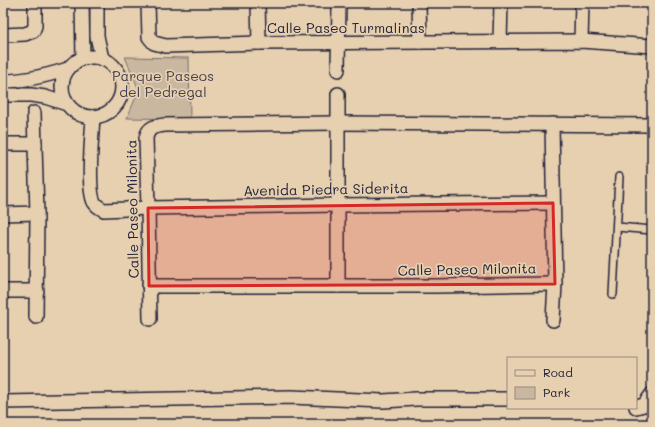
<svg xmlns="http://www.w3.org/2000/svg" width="655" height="427" viewBox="0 0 655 427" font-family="Mali,sans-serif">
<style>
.green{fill:#cab79f;stroke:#766c6d}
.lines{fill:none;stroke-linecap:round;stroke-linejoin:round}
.lane-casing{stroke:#22223b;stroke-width:10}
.street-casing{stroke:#22223b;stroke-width:16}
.lane{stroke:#e7d0b0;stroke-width:7}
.street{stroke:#e7d0b0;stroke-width:13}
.marked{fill:#d62828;fill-opacity:0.2;stroke:#d62828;stroke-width:3;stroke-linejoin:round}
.labels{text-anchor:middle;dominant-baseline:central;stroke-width:3.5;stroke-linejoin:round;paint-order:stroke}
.street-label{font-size:14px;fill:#22223b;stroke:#e7d0b0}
.park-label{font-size:14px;fill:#44404f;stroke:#e7d0b0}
</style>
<rect width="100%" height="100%" fill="#e7d0b0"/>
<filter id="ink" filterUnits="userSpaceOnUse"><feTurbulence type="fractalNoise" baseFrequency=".025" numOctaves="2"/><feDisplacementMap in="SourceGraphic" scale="8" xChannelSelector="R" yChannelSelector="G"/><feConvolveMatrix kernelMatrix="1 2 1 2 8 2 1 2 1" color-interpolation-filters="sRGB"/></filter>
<g filter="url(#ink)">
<polygon class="green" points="125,57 189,58 190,119 127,118 139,90"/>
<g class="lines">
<defs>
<g id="lane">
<polyline points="617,227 652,230"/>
<polyline points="613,294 619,177"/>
</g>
<g id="street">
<polyline points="82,3 83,58"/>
<polyline points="97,3 97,36 102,59"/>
<polyline points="148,3 149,37 154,43 166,46 259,43 581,41 652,46"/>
<polyline points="258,3 259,43"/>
<polyline points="419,3 420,42"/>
<polyline points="3,35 25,34 33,31 35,26 35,3"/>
<polyline points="500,41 501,3"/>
<polyline points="581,41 582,3"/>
<circle cx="92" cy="87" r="30"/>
<polyline points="338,70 339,3"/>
<path d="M3,81C26,81 46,76 68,69"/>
<polyline points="3,95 31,95 45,97 67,104"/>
<polyline points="34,113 37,213 36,317"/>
<path d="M93,117C92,135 87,188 94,202C97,207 100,208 104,210L148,208L338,205L553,203"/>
<polyline points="552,124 555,284 553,320"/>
<polyline points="3,144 35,144"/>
<polyline points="3,214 37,213"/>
<polyline points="149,286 436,286 555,284"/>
<polyline points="338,286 338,94"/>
<polyline points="3,291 37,291"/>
<path d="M150,319L148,208L146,138C148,127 155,126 165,125L338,123L652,125"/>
<polyline points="3,402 291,397 383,401 416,399 508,399"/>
<polyline points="636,407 644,405 652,394"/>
</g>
</defs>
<use href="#lane" class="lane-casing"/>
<use href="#street" class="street-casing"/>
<use href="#lane" class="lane"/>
<use href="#street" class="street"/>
</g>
</g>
<path class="marked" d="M553,203L555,284L149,286L148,208Z"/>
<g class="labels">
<g class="street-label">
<text x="346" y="27">Calle Paseo Turmalinas</text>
<text transform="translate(326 189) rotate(-1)">Avenida Piedra Siderita</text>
<text transform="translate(132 209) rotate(-91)">Calle Paseo Milonita</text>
<text transform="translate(467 269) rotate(-1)">Calle Paseo Milonita</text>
</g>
<g class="park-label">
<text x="163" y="75">Parque Paseos<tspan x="163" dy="16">del Pedregal</tspan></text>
</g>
</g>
<rect width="655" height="427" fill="none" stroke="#e7d0b0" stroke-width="16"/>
<rect x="8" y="8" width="639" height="411" fill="none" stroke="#22223b" stroke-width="1.5" filter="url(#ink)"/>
<rect x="507" y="357" width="130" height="52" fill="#e7d0b0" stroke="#988a81"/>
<rect x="515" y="370" width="20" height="6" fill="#e7d0b0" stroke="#988a81"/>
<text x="543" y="377" font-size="12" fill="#22223b">Road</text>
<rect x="515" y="387" width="20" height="12" fill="#cab79f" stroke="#988a81"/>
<text x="543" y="397" font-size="12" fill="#22223b">Park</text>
</svg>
